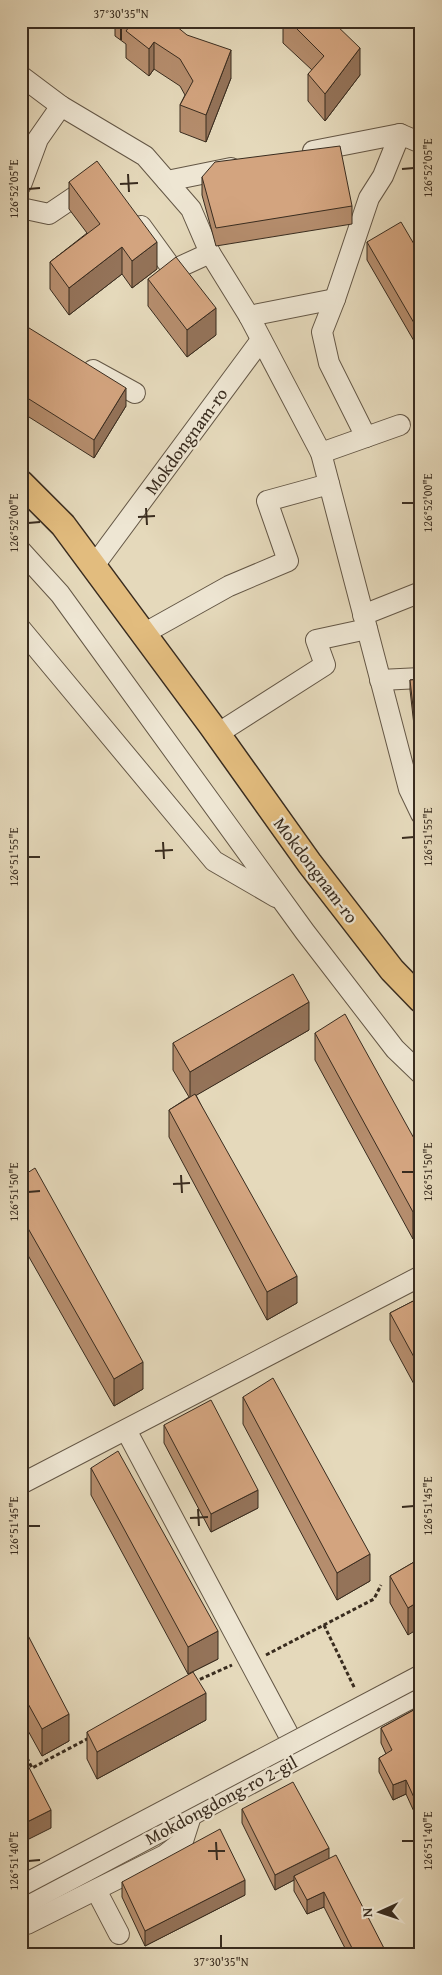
<svg xmlns="http://www.w3.org/2000/svg" width="442" height="1975" viewBox="0 0 442 1975" font-family="'Gentium Book Plus',serif">
<style>
.lines{fill:none;stroke-linecap:round;stroke-linejoin:round}
.minor-casing{stroke:#645746;stroke-width:22}
.major-casing{stroke:#392c1f;stroke-width:28}
.path{stroke:#392c1f;stroke-width:3;stroke-dasharray:4 2.5;stroke-linecap:butt}
.minor{stroke:#eee6d3;stroke-width:20}
.major{stroke:#e2bc7e;stroke-width:25}
.minor-bridge-casing{stroke:#645746;stroke-width:22;stroke-linecap:butt}
.minor-bridge{stroke:#eee6d3;stroke-width:20}
.wall{fill:#b58d6d;stroke:#392c1f}
.shaded-wall{fill:#947359;stroke:#392c1f}
.building{fill:#d3a47f;stroke:#392c1f}
.ticks{fill:none;stroke:#392c1f;stroke-width:2}
.labels{text-anchor:middle;dominant-baseline:central;stroke-width:4.5;stroke-linejoin:round;paint-order:stroke}
.street-label{font-size:18px;fill:#392c1f;stroke:#eee6d3}
.neatline{fill:none;stroke:#392c1f;stroke-width:2}
.ticks-label{font-size:12px;text-anchor:middle;fill:#392c1f}
</style>
<rect width="100%" height="100%" fill="#e5d9bb"/>
<filter id="stains"><feTurbulence type="fractalNoise" baseFrequency=".004" numOctaves="4"/><feColorMatrix values="0 0 0 0 .2 0 0 0 0 .09 0 0 0 0 .02 0 0 0 .5 -.17"/></filter>
<radialGradient id="worn" r=".72"><stop offset=".6" stop-color="#630" stop-opacity="0"/><stop offset="1" stop-color="#630" stop-opacity=".3"/></radialGradient>
<g class="lines">
<defs>
<g id="minor">
<polyline points="21,76 61,106 145,156 191,209 210,253 249,316 321,453 409,789 421,814"/>
<polyline points="313,151 400,134"/>
<polyline points="167,181 231,168"/>
<polyline points="21,185 38,139 61,106"/>
<polyline points="21,208 49,214 92,185"/>
<polyline points="141,226 173,270 210,253"/>
<polyline points="249,316 335,299"/>
<polyline points="93,370 135,393"/>
<polyline points="366,437 329,363 322,332 335,299 369,198 383,176 400,134 421,143"/>
<polyline points="321,453 400,425"/>
<polyline points="21,551 60,594 305,932 395,1049 421,1074"/>
<polyline points="93,567 261,340"/>
<polyline points="363,615 421,592"/>
<polyline points="21,629 214,861 276,897"/>
<polyline points="143,634 229,586 288,561 267,501 329,484"/>
<polyline points="380,680 421,678"/>
<polyline points="217,734 325,665 316,640 367,629"/>
<polyline points="126,1430 293,1743"/>
<polyline points="21,1484 421,1276"/>
<polyline points="96,1890 119,1934"/>
<polyline points="21,1906 421,1693"/>
<polyline points="21,1925 27,1924 165,1855 183,1841 191,1816"/>
</g>
<polyline id="major" points="21,483 63,525 211,725 310,864 392,970 421,1000"/>
</defs>
<use href="#minor" class="minor-casing"/>
<use href="#major" class="major-casing"/>
<g class="path">
<polyline points="324,1625 355,1689"/>
<polyline points="266,1655 374,1599 381,1585"/>
<polyline points="194,1682 232,1665"/>
<polyline points="21,1746 32,1768 89,1738"/>
</g>
<use href="#minor" class="minor"/>
<use href="#major" class="major"/>
<defs>
<polyline id="minor-bridge" points="21,1886 421,1675"/>
</defs>
<use href="#minor-bridge" class="minor-bridge-casing"/>
<use href="#minor-bridge" class="minor-bridge"/>
</g>
<g class="wall">
<polygon points="115,21 170,21 231,78 206,142 180,132 180,105 185,95 180,86 154,69 149,76 126,58 126,44 115,36"/>
<polygon points="283,21 332,21 360,75 325,121 308,101 308,74 312,70 283,43"/>
<polygon points="202,177 352,206 352,224 216,246 202,195"/>
<polygon points="69,182 157,269 132,288 122,274 69,315 50,289 50,262 87,233 69,209"/>
<polygon points="367,242 421,256 421,353 367,260"/>
<polygon points="148,279 216,335 187,357 148,306"/>
<polygon points="21,323 126,406 94,458 21,412"/>
<polygon points="421,679 421,734 415,734 410,690 410,680"/>
<polygon points="309,1030 196,1095 297,1303 267,1320 169,1137 169,1110 189,1097 173,1070 173,1043"/>
<polygon points="315,1033 421,1151 421,1235 413,1239 315,1060"/>
<polygon points="21,1177 143,1389 114,1406 21,1243"/>
<polygon points="421,1297 421,1397 390,1340 390,1313"/>
<polygon points="243,1397 370,1581 337,1600 243,1424"/>
<polygon points="164,1425 258,1508 211,1532 164,1443"/>
<polygon points="91,1468 218,1659 188,1674 91,1495"/>
<polygon points="421,1558 408,1635 390,1603 390,1576"/>
<polygon points="21,1622 69,1741 42,1756 21,1718"/>
<polygon points="421,1706 421,1814 416,1816 406,1794 393,1800 379,1772 379,1758 386,1754 381,1743 381,1728"/>
<polygon points="206,1720 97,1779 87,1759 87,1732"/>
<polygon points="242,1809 329,1859 387,1954 348,1954 324,1907 307,1914 294,1891 294,1880 275,1890 242,1823"/>
<polygon points="122,1882 245,1895 145,1946 122,1897"/>
</g>
<g class="shaded-wall">
<polygon points="154,42 154,69 149,76 149,49"/>
<polygon points="360,48 360,75 325,121 325,94"/>
<polygon points="231,50 231,78 206,142 206,115"/>
<polygon points="157,242 157,269 132,288 132,261"/>
<polygon points="122,247 122,274 69,315 69,288"/>
<polygon points="216,308 216,335 187,357 187,330"/>
<polygon points="126,388 126,406 94,458 94,440"/>
<polygon points="309,1002 309,1030 190,1099 190,1072"/>
<polygon points="421,1208 421,1235 413,1239 413,1212"/>
<polygon points="297,1276 297,1303 267,1320 267,1292"/>
<polygon points="143,1362 143,1389 114,1406 114,1379"/>
<polygon points="258,1490 258,1508 211,1532 211,1514"/>
<polygon points="370,1554 370,1581 337,1600 337,1573"/>
<polygon points="421,1600 421,1627 408,1635 408,1608"/>
<polygon points="218,1631 218,1659 188,1674 188,1647"/>
<polygon points="206,1693 206,1720 97,1779 97,1752"/>
<polygon points="69,1714 69,1741 42,1756 42,1729"/>
<polygon points="406,1780 406,1794 393,1800 393,1785"/>
<polygon points="421,1800 421,1814 416,1816 416,1802"/>
<polygon points="51,1810 51,1828 21,1843 21,1825"/>
<polygon points="329,1848 329,1863 294,1876 294,1880 275,1890 275,1875"/>
<polygon points="245,1880 245,1895 145,1946 145,1931"/>
<polygon points="324,1892 324,1907 307,1914 307,1900"/>
</g>
<g class="building">
<polygon points="132,21 170,21 187,35 231,50 206,115 180,105 193,81 180,59 154,42 149,49 126,31 133,22"/>
<polygon points="289,21 332,21 360,48 325,94 308,74 324,56"/>
<polygon points="340,146 352,206 216,228 202,177 215,162"/>
<polygon points="97,161 157,242 132,261 122,247 69,288 50,262 100,224 69,182"/>
<polygon points="401,222 421,256 421,335 367,242"/>
<polygon points="176,257 216,308 187,330 148,279"/>
<polygon points="21,323 126,388 94,440 21,394"/>
<polygon points="421,679 421,724 415,724 410,680"/>
<polygon points="293,974 309,1002 190,1072 173,1043"/>
<polygon points="345,1014 421,1151 421,1208 413,1212 315,1033"/>
<polygon points="195,1094 297,1276 267,1292 169,1110"/>
<polygon points="35,1168 143,1362 114,1379 21,1216 21,1177"/>
<polygon points="421,1297 421,1370 390,1313"/>
<polygon points="273,1378 370,1554 337,1573 243,1397"/>
<polygon points="211,1400 258,1490 211,1514 164,1425"/>
<polygon points="118,1451 218,1631 188,1647 91,1468"/>
<polygon points="421,1558 421,1600 408,1608 390,1576"/>
<polygon points="21,1622 69,1714 42,1729 21,1691"/>
<polygon points="193,1672 206,1693 97,1752 87,1732"/>
<polygon points="421,1706 421,1800 416,1802 406,1780 393,1785 379,1758 392,1750 381,1728"/>
<polygon points="21,1752 51,1810 21,1825"/>
<polygon points="293,1782 329,1848 275,1875 242,1809"/>
<polygon points="220,1829 245,1880 145,1931 122,1882"/>
<polygon points="336,1855 387,1954 355,1954 324,1892 307,1900 294,1876"/>
</g>
<path class="ticks" d="M121,28V40M402,169L414,168M128,174L129,192M120,184L138,183M28,189L40,188M402,503H414M146,508L147,525M138,517L155,516M28,523L40,522M402,838L414,837M163,842L164,859M155,851L173,850M28,857H40M402,1172H414M181,1175L182,1193M173,1184L190,1183M28,1192L40,1191M402,1507L414,1506M198,1509L199,1526M190,1518L208,1517M28,1526H40M402,1841H414M216,1842L217,1860M208,1851H225M28,1861L40,1860M221,1935V1948"/>
<g class="labels">
<g class="street-label">
<text transform="translate(186 441) rotate(-54)">Mokdongnam-ro</text>
<text transform="translate(316 870) rotate(53)">Mokdongnam-ro</text>
<text transform="translate(221 1800) rotate(-28)">Mokdongdong-ro 2-gil</text>
</g>
</g>
<rect width="442" height="1975" fill="none" stroke="#e5d9bb" stroke-width="55"/>
<g transform="translate(380 1912) rotate(267)" stroke="#eee6d3" stroke-width="4" paint-order="stroke">
<path d="M0-4L9 19L0 12L-9 19Z" fill="#392c1f"/>
<text y="-8" font-size="14" font-weight="bold" text-anchor="middle" fill="#392c1f">N</text>
</g>
<rect x="28" y="28" width="386" height="1920" class="neatline"/>
<g class="ticks-label">
<text x="121" y="18">37°30'35"N</text>
<text transform="translate(428 168) rotate(-90)" y="4">126°52'05"E</text>
<text transform="translate(14 189) rotate(-90)" y="4">126°52'05"E</text>
<text transform="translate(428 503) rotate(-90)" y="4">126°52'00"E</text>
<text transform="translate(14 523) rotate(-90)" y="4">126°52'00"E</text>
<text transform="translate(428 837) rotate(-90)" y="4">126°51'55"E</text>
<text transform="translate(14 857) rotate(-90)" y="4">126°51'55"E</text>
<text transform="translate(428 1172) rotate(-90)" y="4">126°51'50"E</text>
<text transform="translate(14 1192) rotate(-90)" y="4">126°51'50"E</text>
<text transform="translate(428 1506) rotate(-90)" y="4">126°51'45"E</text>
<text transform="translate(14 1526) rotate(-90)" y="4">126°51'45"E</text>
<text transform="translate(428 1841) rotate(-90)" y="4">126°51'40"E</text>
<text transform="translate(14 1861) rotate(-90)" y="4">126°51'40"E</text>
<text x="221" y="1966">37°30'35"N</text>
</g>
<rect width="100%" height="100%" filter="url(#stains)"/>
<rect width="100%" height="100%" fill="url(#worn)"/>
</svg>
